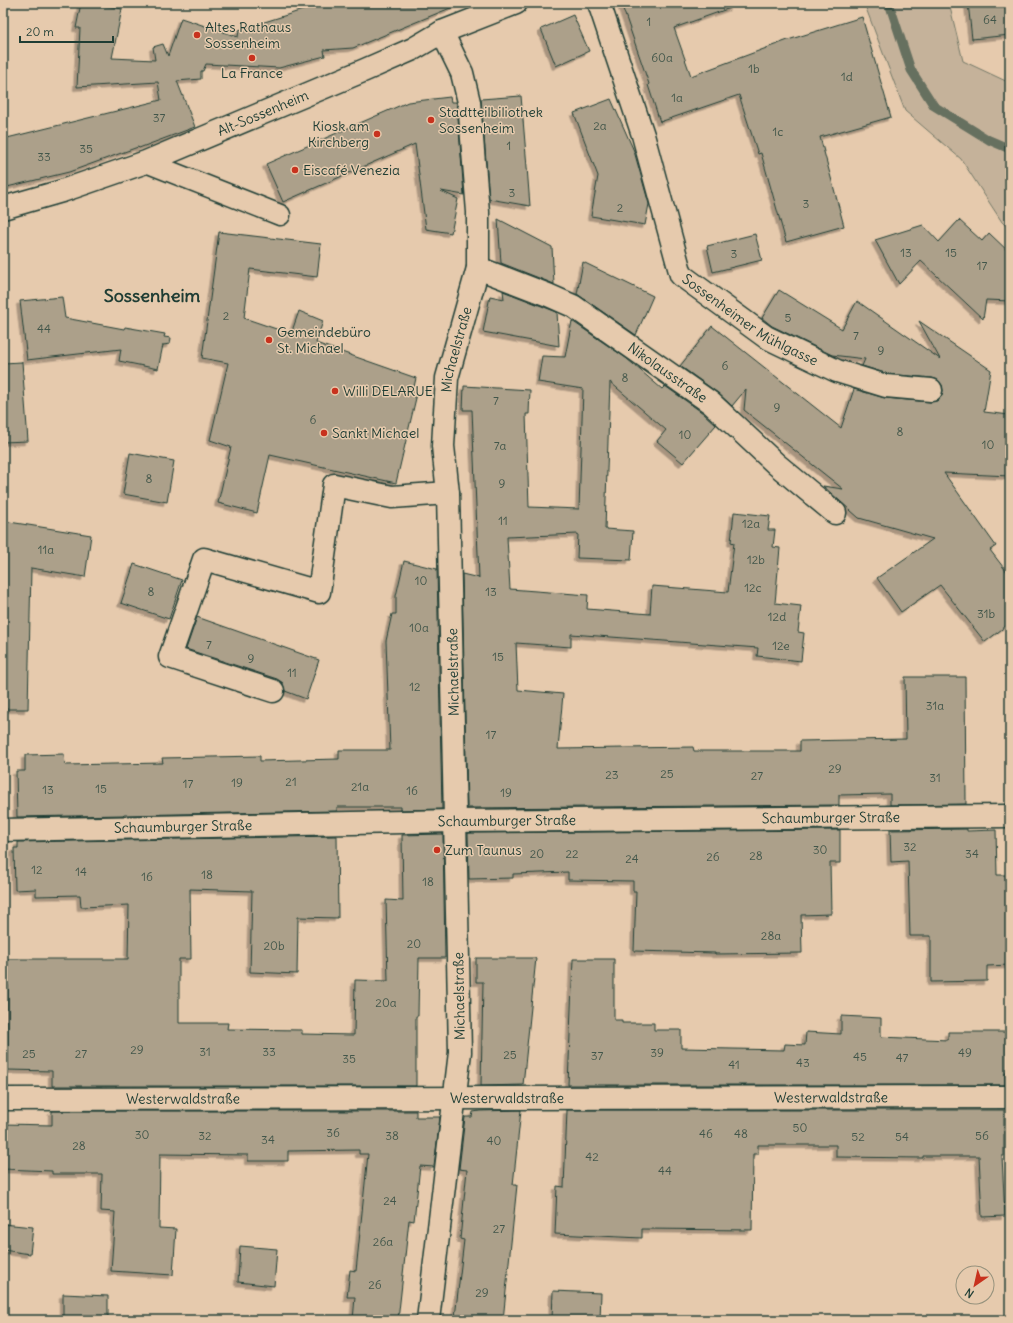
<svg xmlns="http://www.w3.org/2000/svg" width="1013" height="1323" viewBox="0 0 1013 1323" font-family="Delius,sans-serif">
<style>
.green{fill:#c5b29a;stroke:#727867}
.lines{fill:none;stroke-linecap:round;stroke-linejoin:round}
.stream{stroke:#666f5f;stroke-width:9}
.building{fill:#aca08a;stroke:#1f3d34;filter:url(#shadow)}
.pedestrian-casing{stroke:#1f3d34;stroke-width:23}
.minor-casing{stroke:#1f3d34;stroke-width:25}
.secondary-casing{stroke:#1f3d34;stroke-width:25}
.pedestrian{stroke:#e6caad;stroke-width:20}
.minor{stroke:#e6caad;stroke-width:22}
.secondary{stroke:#e6caad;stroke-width:22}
.poi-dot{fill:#c8321e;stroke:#e6caad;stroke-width:1.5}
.labels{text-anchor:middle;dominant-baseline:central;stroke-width:3;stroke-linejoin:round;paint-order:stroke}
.number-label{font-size:12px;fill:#42564a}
.poi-label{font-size:14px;fill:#1f3d34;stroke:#e6caad;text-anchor:start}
.street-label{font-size:14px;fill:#1f3d34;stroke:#e6caad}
.district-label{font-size:18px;font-weight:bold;fill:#1f3d34;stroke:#e6caad}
</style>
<defs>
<filter id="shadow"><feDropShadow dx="-3.5" dy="3.5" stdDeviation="0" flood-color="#0004"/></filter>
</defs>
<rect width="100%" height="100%" fill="#e6caad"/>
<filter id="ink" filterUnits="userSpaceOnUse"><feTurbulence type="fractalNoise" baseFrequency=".025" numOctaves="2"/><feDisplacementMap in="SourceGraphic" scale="8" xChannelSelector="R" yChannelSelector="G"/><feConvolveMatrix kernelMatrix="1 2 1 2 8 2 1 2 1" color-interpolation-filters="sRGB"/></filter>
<g filter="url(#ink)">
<polygon class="green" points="864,3 949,3 963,61 1010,83 1010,230 1002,222 961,159 905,111"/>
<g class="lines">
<polyline class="stream" points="889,3 911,70 934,106 989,140 1010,149"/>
</g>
<g class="building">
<polygon points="81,3 93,3 122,9 112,58 155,60 153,47 163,44 168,56 181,18 238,37 239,30 325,3 460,4 353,48 324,50 325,56 279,68 206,64 203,71 201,71 201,79 177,81 195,127 139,148 138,147 69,172 3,188 3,139 161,100 158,82 77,87 80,28 76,28"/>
<polygon points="621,3 733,3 733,7 674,28 691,76 788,40 862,17 891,117 820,137 844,226 786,242 761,153 758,154 739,95 660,122 648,85 649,84"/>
<polygon points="968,3 1010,3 1010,35 972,39"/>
<polygon points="573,15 589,51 556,66 541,29"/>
<polygon points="521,96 527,167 530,206 489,199 481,99"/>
<polygon points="450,97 451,102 456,102 457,104 464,195 441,191 458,199 451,233 426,229 415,144 283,202 266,164 408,102"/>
<polygon points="611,99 634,151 649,204 645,225 591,216 598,176 574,113"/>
<polygon points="498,219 552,247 554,284 501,263"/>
<polygon points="959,220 982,241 989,233 1010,253 1010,301 986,300 983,319 921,261 899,284 875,240 923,225 939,242"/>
<polygon points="219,232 321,244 317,277 250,269 244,318 291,334 299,311 323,321 316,343 416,378 412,396 416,398 396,483 270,455 257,513 218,503 231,447 210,440 228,363 202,358"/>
<polygon points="755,234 762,260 713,272 707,246"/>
<polygon points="583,262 653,296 636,335 577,294"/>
<polygon points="779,290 842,329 857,301 940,359 919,321 991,370 984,412 1010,415 1010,476 944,473 996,546 990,550 1010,576 1010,623 985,642 940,585 901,612 877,578 933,539 859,518 823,486 843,489 744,410 746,389 732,406 718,393 680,366 712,326 841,428 854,389 885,398 930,402 937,401 941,397 943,391 942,385 938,380 932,378 888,374 862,366 865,359 832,355 772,326 762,318"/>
<polygon points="503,291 557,312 559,346 483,332 490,296 504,299"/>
<polygon points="62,297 65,318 124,329 125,327 165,334 164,337 171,338 170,344 163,345 158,369 119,361 121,349 27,360 20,301"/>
<polygon points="572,321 626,358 662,389 665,386 703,413 716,425 683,463 657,441 666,430 610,382 605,529 633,531 631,560 577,558 578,534 507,537 510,589 588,595 587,609 650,614 652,586 728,592 734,543 731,542 734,512 770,516 768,530 775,530 773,547 780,548 775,603 801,606 798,632 804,633 801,661 757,656 758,648 571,634 571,647 516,643 518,690 563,694 558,749 693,747 694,751 800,751 800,741 906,739 905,677 965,677 966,804 890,805 890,794 839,795 839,805 467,808 462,574 479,578 472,410 463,410 464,386 530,390 529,414 526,414 529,507 579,509 583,389 538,382 542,356 565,357"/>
<polygon points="22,362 28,441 3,442 3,363"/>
<polygon points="130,453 174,461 167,502 123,494"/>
<polygon points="3,521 91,535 85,577 31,568 28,709 3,709"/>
<polygon points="404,561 437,569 442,809 401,810 401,807 337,807 337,811 17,817 16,771 25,771 25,755 64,754 65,765 163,763 162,758 260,756 260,761 339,759 339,750 390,750 386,641 392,614 396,614 396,596"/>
<polygon points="134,564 182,580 169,619 121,603"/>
<polygon points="197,617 319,660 306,699 285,691 283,683 277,679 186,649"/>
<polygon points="967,829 967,831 996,830 997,875 1010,875 1010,965 987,966 987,981 931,982 931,936 910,936 908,861 891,862 890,830"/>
<polygon points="840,830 840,863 830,863 831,914 801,915 802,953 715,954 715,953 634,951 636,891 633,891 633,881 568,880 568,872 513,874 513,878 469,879 468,833"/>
<polygon points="443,834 445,958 419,958 418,1016 416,1016 416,1086 52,1086 52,1071 8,1070 8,985 3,984 3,959 128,959 129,905 81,907 80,895 36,896 36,889 15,890 14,848 18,848 18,842 337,836 338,918 298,917 297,974 250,972 252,891 190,889 191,959 179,959 179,1023 228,1023 227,1029 302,1030 302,1034 354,1035 355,980 388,981 386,900 403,901 402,835"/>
<polygon points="476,958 536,958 523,1085 481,1086 483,982 476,982"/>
<polygon points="573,959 614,959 614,1020 622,1020 622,1023 654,1023 654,1030 681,1030 681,1048 784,1050 785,1044 805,1045 806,1032 841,1034 841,1016 881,1018 881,1037 948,1040 948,1032 1010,1032 1010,1073 1005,1073 1005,1085 568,1085"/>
<polygon points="521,1110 513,1185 517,1185 503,1320 479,1320 455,1317 464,1240 460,1239 467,1170 459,1169 465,1117 472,1117 473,1112 480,1111"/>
<polygon points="567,1110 1004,1110 1004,1156 1002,1156 1005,1216 982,1217 979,1156 923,1156 923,1158 836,1157 836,1145 758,1145 758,1154 753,1154 752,1230 642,1229 642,1238 555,1234 557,1186 564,1187"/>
<polygon points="52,1111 416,1111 416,1117 440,1117 434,1167 420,1166 414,1221 409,1220 398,1320 353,1320 355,1297 347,1297 350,1270 356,1271 368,1154 359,1154 359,1150 288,1151 288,1161 248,1161 248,1155 160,1154 159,1228 176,1229 173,1275 111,1271 115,1212 101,1211 102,1174 52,1174 52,1171 3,1169 3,1124 52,1125"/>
<polygon points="3,1224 33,1227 30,1254 3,1250"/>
<polygon points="240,1246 277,1249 274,1286 238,1282"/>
<polygon points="553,1291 601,1293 600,1320 552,1320"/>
<polygon points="63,1294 108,1296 108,1320 63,1320"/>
</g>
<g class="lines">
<defs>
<polyline id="pedestrian" points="146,162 280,215"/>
<g id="minor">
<path id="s1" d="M599,3L643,135L681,275L766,337L837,371L886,386L931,390"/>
<path id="s2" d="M478,268L548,295L573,306L711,403L776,464L835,513"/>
<polyline points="273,691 170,657 204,559 319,592 334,485 392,497 448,493"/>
<path id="s3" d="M3,830L456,821L1010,816"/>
<path id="s4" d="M3,1099L1010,1097"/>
<path id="s5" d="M428,1320L460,1052L448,493L443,446L447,378L478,268V212L469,102L462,73L442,32"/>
</g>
<g id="secondary">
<path id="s6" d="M3,208L62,191L146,162L365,70L413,49L442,32L516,3"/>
</g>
</defs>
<use href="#pedestrian" class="pedestrian-casing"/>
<use href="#minor" class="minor-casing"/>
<use href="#secondary" class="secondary-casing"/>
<use href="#pedestrian" class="pedestrian"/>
<use href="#minor" class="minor"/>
<use href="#secondary" class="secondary"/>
</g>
</g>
<g class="poi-dot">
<circle cx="197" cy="35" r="4"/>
<circle cx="252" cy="58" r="4"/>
<circle cx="431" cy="120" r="4"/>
<circle cx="377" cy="134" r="4"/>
<circle cx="295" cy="170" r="4"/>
<circle cx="269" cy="340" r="4"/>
<circle cx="335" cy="391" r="4"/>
<circle cx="324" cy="433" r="4"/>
<circle cx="437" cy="850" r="4"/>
</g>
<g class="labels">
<g class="number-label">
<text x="990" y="19">64</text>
<text x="649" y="21">1</text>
<text x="662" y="57">60a</text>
<text x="754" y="68">1b</text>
<text x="847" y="76">1d</text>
<text x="677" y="97">1a</text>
<text x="159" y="117">37</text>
<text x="600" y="125">2a</text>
<text x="778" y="131">1c</text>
<text x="509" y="145">1</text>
<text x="86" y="148">35</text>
<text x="44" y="156">33</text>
<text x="512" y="192">3</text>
<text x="806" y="203">3</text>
<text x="620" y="207">2</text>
<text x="906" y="252">13</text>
<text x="951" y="252">15</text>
<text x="734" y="253">3</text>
<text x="982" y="265">17</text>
<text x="226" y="315">2</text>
<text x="788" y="317">5</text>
<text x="44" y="328">44</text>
<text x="856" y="335">7</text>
<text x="881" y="350">9</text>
<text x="725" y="365">6</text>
<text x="625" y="377">8</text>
<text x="496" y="400">7</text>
<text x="777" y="407">9</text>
<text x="313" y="419">6</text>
<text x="900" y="431">8</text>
<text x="685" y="434">10</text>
<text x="988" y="444">10</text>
<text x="500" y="445">7a</text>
<text x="149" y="478">8</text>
<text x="502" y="483">9</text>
<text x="503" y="520">11</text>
<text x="751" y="523">12a</text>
<text x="46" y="549">11a</text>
<text x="756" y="559">12b</text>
<text x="421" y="580">10</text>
<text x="753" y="587">12c</text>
<text x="151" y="591">8</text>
<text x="491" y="591">13</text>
<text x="986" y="613">31b</text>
<text x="777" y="616">12d</text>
<text x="419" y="627">10a</text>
<text x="209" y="644">7</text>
<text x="781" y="645">12e</text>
<text x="498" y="656">15</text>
<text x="251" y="658">9</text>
<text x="292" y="672">11</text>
<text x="415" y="686">12</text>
<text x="935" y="705">31a</text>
<text x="491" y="734">17</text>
<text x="835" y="768">29</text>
<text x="667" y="773">25</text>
<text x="612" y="774">23</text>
<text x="757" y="775">27</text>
<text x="935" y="777">31</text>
<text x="291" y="781">21</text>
<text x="237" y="782">19</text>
<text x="188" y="783">17</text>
<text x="360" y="786">21a</text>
<text x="101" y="788">15</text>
<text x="48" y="789">13</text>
<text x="412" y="790">16</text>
<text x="506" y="792">19</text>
<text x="910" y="846">32</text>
<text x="820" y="849">30</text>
<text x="537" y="853">20</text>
<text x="572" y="853">22</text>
<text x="972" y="853">34</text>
<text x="756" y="855">28</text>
<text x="713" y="856">26</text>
<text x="632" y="858">24</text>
<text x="37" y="869">12</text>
<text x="81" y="871">14</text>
<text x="207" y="874">18</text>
<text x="147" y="876">16</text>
<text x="428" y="881">18</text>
<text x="771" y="935">28a</text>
<text x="414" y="943">20</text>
<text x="274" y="945">20b</text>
<text x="386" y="1002">20a</text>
<text x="137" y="1049">29</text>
<text x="205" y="1051">31</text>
<text x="269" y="1051">33</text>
<text x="657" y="1052">39</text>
<text x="965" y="1052">49</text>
<text x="29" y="1053">25</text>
<text x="81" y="1053">27</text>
<text x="510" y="1054">25</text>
<text x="597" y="1055">37</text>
<text x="860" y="1056">45</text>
<text x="902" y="1057">47</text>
<text x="349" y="1058">35</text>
<text x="803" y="1062">43</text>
<text x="734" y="1064">41</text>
<text x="800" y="1127">50</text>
<text x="333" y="1132">36</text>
<text x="706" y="1133">46</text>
<text x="741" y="1133">48</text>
<text x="142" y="1134">30</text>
<text x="205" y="1135">32</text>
<text x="392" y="1135">38</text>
<text x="982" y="1135">56</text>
<text x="858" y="1136">52</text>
<text x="902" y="1136">54</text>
<text x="268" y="1139">34</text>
<text x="494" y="1140">40</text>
<text x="79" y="1145">28</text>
<text x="592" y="1156">42</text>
<text x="665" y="1170">44</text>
<text x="390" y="1200">24</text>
<text x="499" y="1228">27</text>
<text x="383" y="1241">26a</text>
<text x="375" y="1284">26</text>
<text x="482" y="1292">29</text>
</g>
<g class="poi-label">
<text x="205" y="27">Altes Rathaus<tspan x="205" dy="16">Sossenheim</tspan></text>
<text x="252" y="73" text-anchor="middle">La France</text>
<text x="439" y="112">Stadtteilbiliothek<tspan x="439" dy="16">Sossenheim</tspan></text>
<text x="369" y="126" text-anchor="end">Kiosk am<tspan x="369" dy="16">Kirchberg</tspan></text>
<text x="303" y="170">Eiscafé Venezia</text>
<text x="277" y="332">Gemeindebüro<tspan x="277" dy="16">St. Michael</tspan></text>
<text x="343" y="391">Willi DELARUE</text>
<text x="332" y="433">Sankt Michael</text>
<text x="445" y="850">Zum Taunus</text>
</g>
<g class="street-label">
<text stroke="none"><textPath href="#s6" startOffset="277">Alt-Sossenheim</textPath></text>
<text stroke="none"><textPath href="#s1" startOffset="367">Sossenheimer Mühlgasse</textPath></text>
<text stroke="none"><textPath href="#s5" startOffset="974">Michaelstraße</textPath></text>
<text stroke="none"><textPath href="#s2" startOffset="218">Nikolausstraße</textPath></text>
<text transform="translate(453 672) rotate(-91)">Michaelstraße</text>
<text stroke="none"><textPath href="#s3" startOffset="828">Schaumburger Straße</textPath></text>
<text stroke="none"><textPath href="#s3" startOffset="504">Schaumburger Straße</textPath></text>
<text stroke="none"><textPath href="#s3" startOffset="180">Schaumburger Straße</textPath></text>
<text transform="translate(459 996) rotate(-91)">Michaelstraße</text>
<text stroke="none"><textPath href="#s4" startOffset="828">Westerwaldstraße</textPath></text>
<text stroke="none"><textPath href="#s4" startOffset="180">Westerwaldstraße</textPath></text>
<text stroke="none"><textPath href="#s4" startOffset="504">Westerwaldstraße</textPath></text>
</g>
<g class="district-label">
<text x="152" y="295">Sossenheim</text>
</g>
</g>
<rect width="1013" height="1323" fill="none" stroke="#e6caad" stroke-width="16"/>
<rect x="8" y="8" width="997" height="1307" fill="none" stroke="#1f3d34" stroke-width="1.5" filter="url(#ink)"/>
<g transform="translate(975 1285) rotate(214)"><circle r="19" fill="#e6caad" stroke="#96927d"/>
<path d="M0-3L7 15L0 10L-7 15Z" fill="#c8321e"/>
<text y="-6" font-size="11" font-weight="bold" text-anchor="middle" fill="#1f3d34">N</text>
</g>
<path d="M20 36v6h93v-6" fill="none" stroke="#1f3d34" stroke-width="2"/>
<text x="26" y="36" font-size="12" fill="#1f3d34" stroke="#e6caad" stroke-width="3" paint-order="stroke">20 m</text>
</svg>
